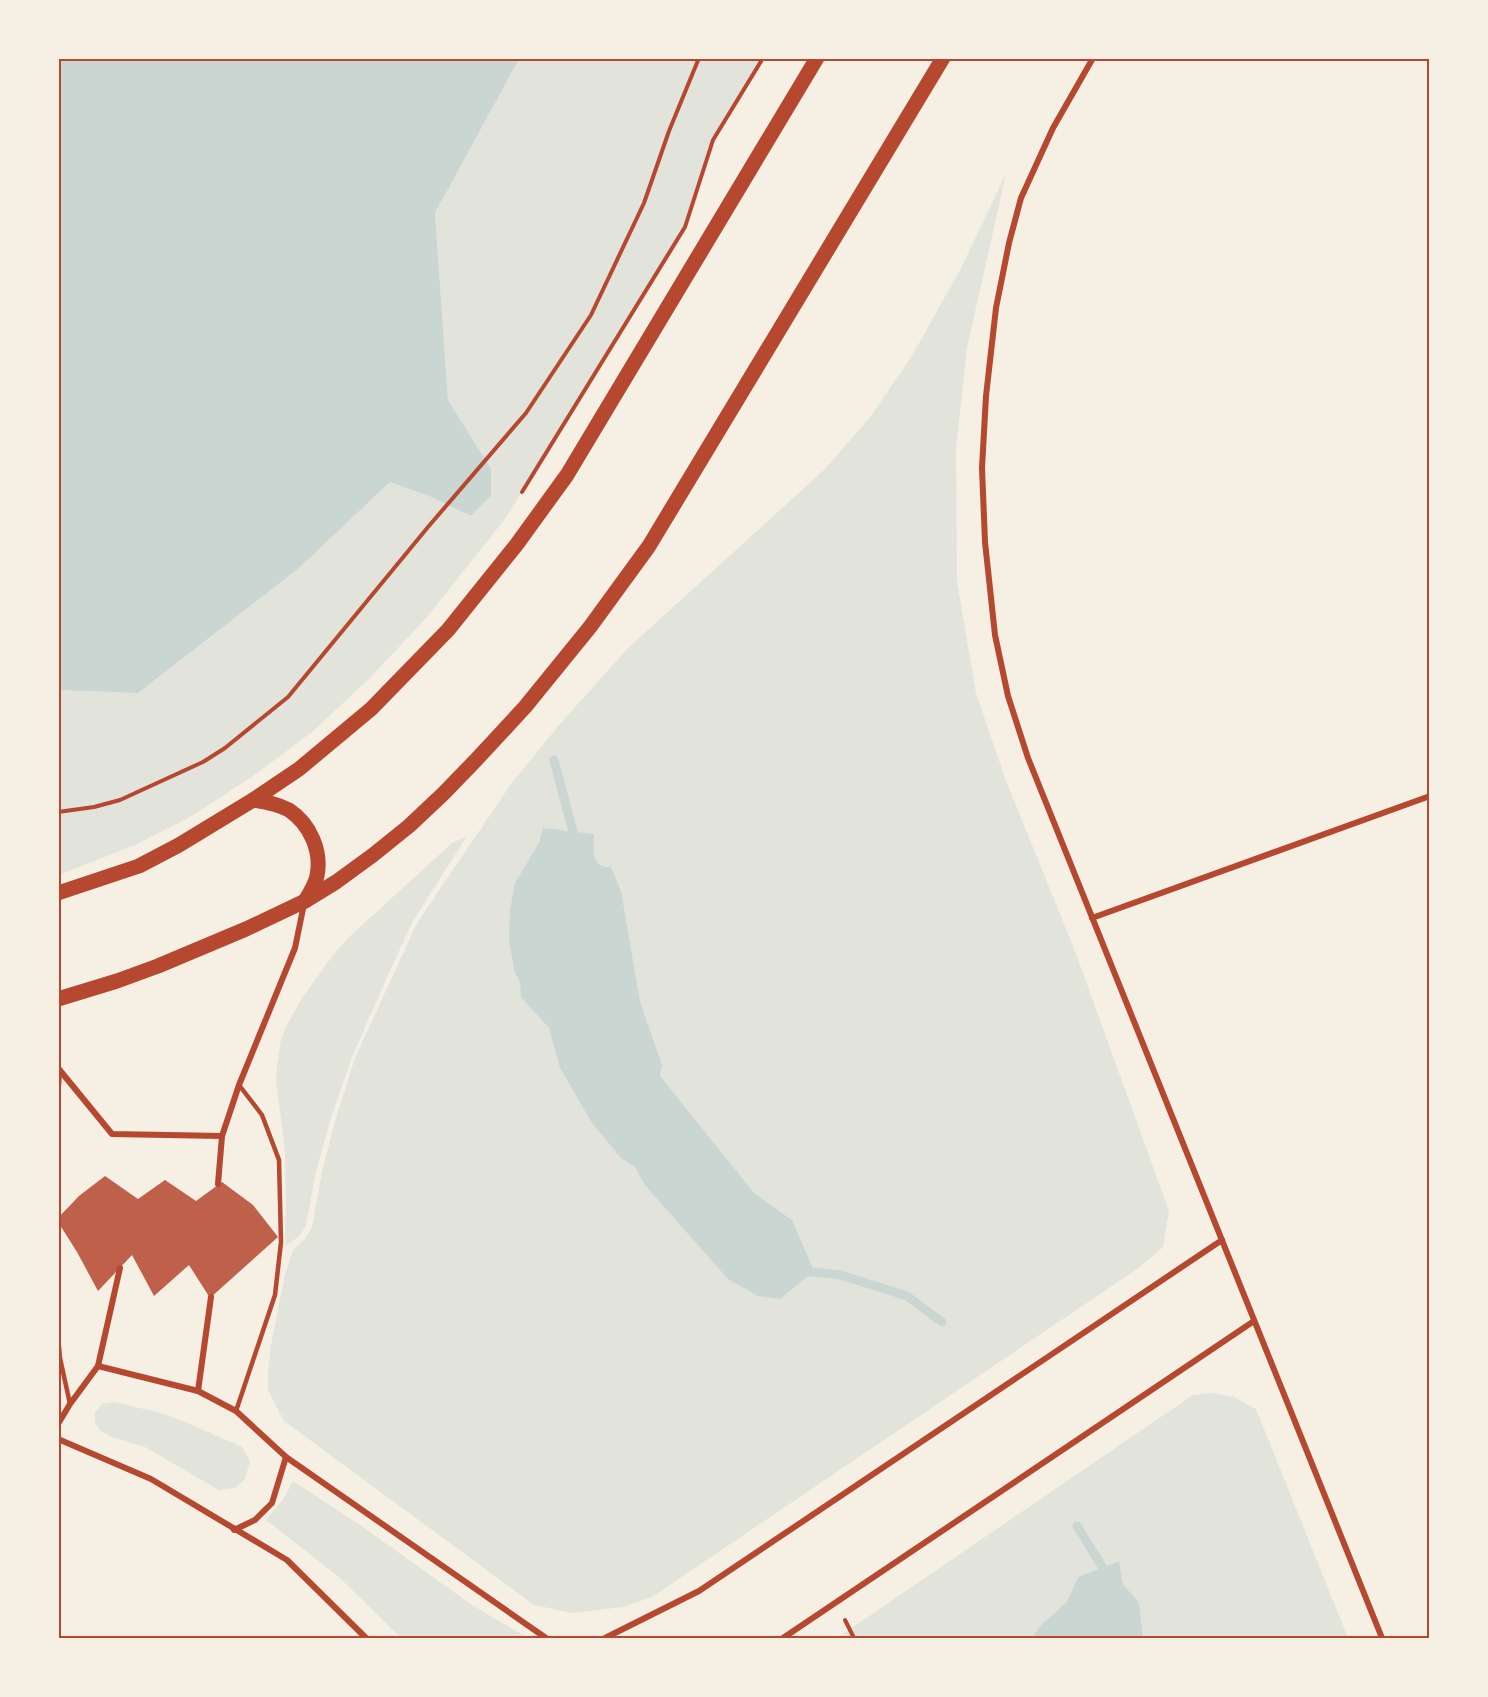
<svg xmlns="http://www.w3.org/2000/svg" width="1488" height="1697" viewBox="0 0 1488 1697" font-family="Helvetica,sans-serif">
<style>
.green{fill:#e2e4dc}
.water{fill:#c9d6d2}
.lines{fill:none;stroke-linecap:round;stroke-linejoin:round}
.stream{stroke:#c9d6d2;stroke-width:9}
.building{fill:#bf614a}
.path{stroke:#b5482f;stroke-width:4}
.service{stroke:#b5482f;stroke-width:4.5}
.minor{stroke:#b5482f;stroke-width:6}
.primary{stroke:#b5482f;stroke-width:15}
.neatline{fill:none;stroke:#b5482f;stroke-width:2}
</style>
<rect width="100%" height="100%" fill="#f6efe4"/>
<g class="green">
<polygon points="519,59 763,59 713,140 685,227 505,519 427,617 369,679 312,732 256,774 192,816 135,845 59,875 59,690 138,693 299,568 390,482 429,496 471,516 491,496 490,469 448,400 435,213"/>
<polygon points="1006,174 967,348 956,449 957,581 976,693 1005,778 1075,951 1169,1211 1163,1247 1140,1267 652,1597 623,1607 573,1613 534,1605 284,1421 268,1390 268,1370 271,1345 285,1275 293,1250 305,1239 312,1227 322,1172 335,1121 355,1058 417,923 511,784 559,725 628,648 825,469 871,416 913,354 961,268"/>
<polygon points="467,836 413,921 388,975 352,1057 331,1118 316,1171 306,1225 300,1236 286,1245 285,1232 286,1205 285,1151 276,1079 277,1067 281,1039 288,1023 301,1000 333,955 348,938 452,843"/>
<polygon points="1213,1393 1234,1397 1256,1409 1348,1638 837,1638 1193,1395"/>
<polygon points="114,1402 157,1412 185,1422 242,1447 250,1461 245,1479 235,1488 219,1490 145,1447 111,1437 101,1431 95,1423 95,1413 102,1404"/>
<polygon points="293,1481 360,1525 472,1605 528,1638 401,1638 339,1577 266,1520 284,1498"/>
</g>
<g class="water">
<polygon points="59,59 519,59 435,213 448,400 491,469 491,496 471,516 429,496 390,482 299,568 138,693 59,690"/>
<path d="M543,828L594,834C594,850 590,868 611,867L621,891L640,1002L662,1065L660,1076L754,1193L792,1220L814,1271L780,1299L758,1296L728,1279L644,1184L635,1167L621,1158L592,1123L560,1068L549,1028L521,997L520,983L514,969L509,940L510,910L515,883L539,843Z"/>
<polygon points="1119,1561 1123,1584 1139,1603 1143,1638 1032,1638 1041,1625 1067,1602 1078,1577"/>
</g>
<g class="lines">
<g class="stream">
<polyline points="554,760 573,832 573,843"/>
<polyline points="803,1271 841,1275 907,1296 942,1322"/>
<polyline points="1077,1526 1103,1568 1103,1579"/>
</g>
</g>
<polygon class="building" points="105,1176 138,1199 165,1180 196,1201 222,1182 253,1205 278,1237 210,1298 189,1265 154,1296 132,1255 98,1291 77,1252 58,1222 58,1218 79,1196"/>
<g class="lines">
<g class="path">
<polyline points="522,492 685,227 713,140 763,58"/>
<polyline points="58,812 94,807 120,800 203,762 225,748 288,697 428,527 526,413 591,315 644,203 669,131 699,58"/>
<polyline points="845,1620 854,1638"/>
</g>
<g class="service">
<polyline points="58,1098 60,1070"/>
<polyline points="58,1336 60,1358 70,1404"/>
<polyline points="236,1411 275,1295 281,1242 279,1160 262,1115 239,1085"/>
</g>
<g class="minor">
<polyline points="1093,58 1053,128 1021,198 1009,243 996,308 986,396 982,468 985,542 995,635 1008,696 1028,758 1382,1638"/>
<polyline points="1092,918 1430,796"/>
<polyline points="58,1068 112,1134 222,1136 239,1085 295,948 304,904"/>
<polyline points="218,1184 222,1136"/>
<polyline points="98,1366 198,1391 236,1411 286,1457 546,1638"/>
<polyline points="198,1391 211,1297"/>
<polyline points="58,1424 70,1404 98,1366 120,1268"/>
<polyline points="58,1439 151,1479 287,1560 366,1638"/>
<polyline points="234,1530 255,1520 272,1503 286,1457"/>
<polyline points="605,1638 699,1591 1222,1240"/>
<polyline points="783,1638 1254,1321"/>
</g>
<g class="primary">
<path d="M253,800C266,802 278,804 289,810C310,824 322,851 317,876C315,885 310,893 305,901"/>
<polyline points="58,893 139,866 179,845 253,800 299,769 371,709 448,630 517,544 567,475 817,58"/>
<polyline points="58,999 117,981 158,966 246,929 305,901 336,882 373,855 409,826 443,794 475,761 525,707 590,627 649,546 943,58"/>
</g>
</g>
<rect width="1488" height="1697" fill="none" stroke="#f6efe4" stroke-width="120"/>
<rect x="60" y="60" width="1368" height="1577" class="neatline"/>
</svg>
